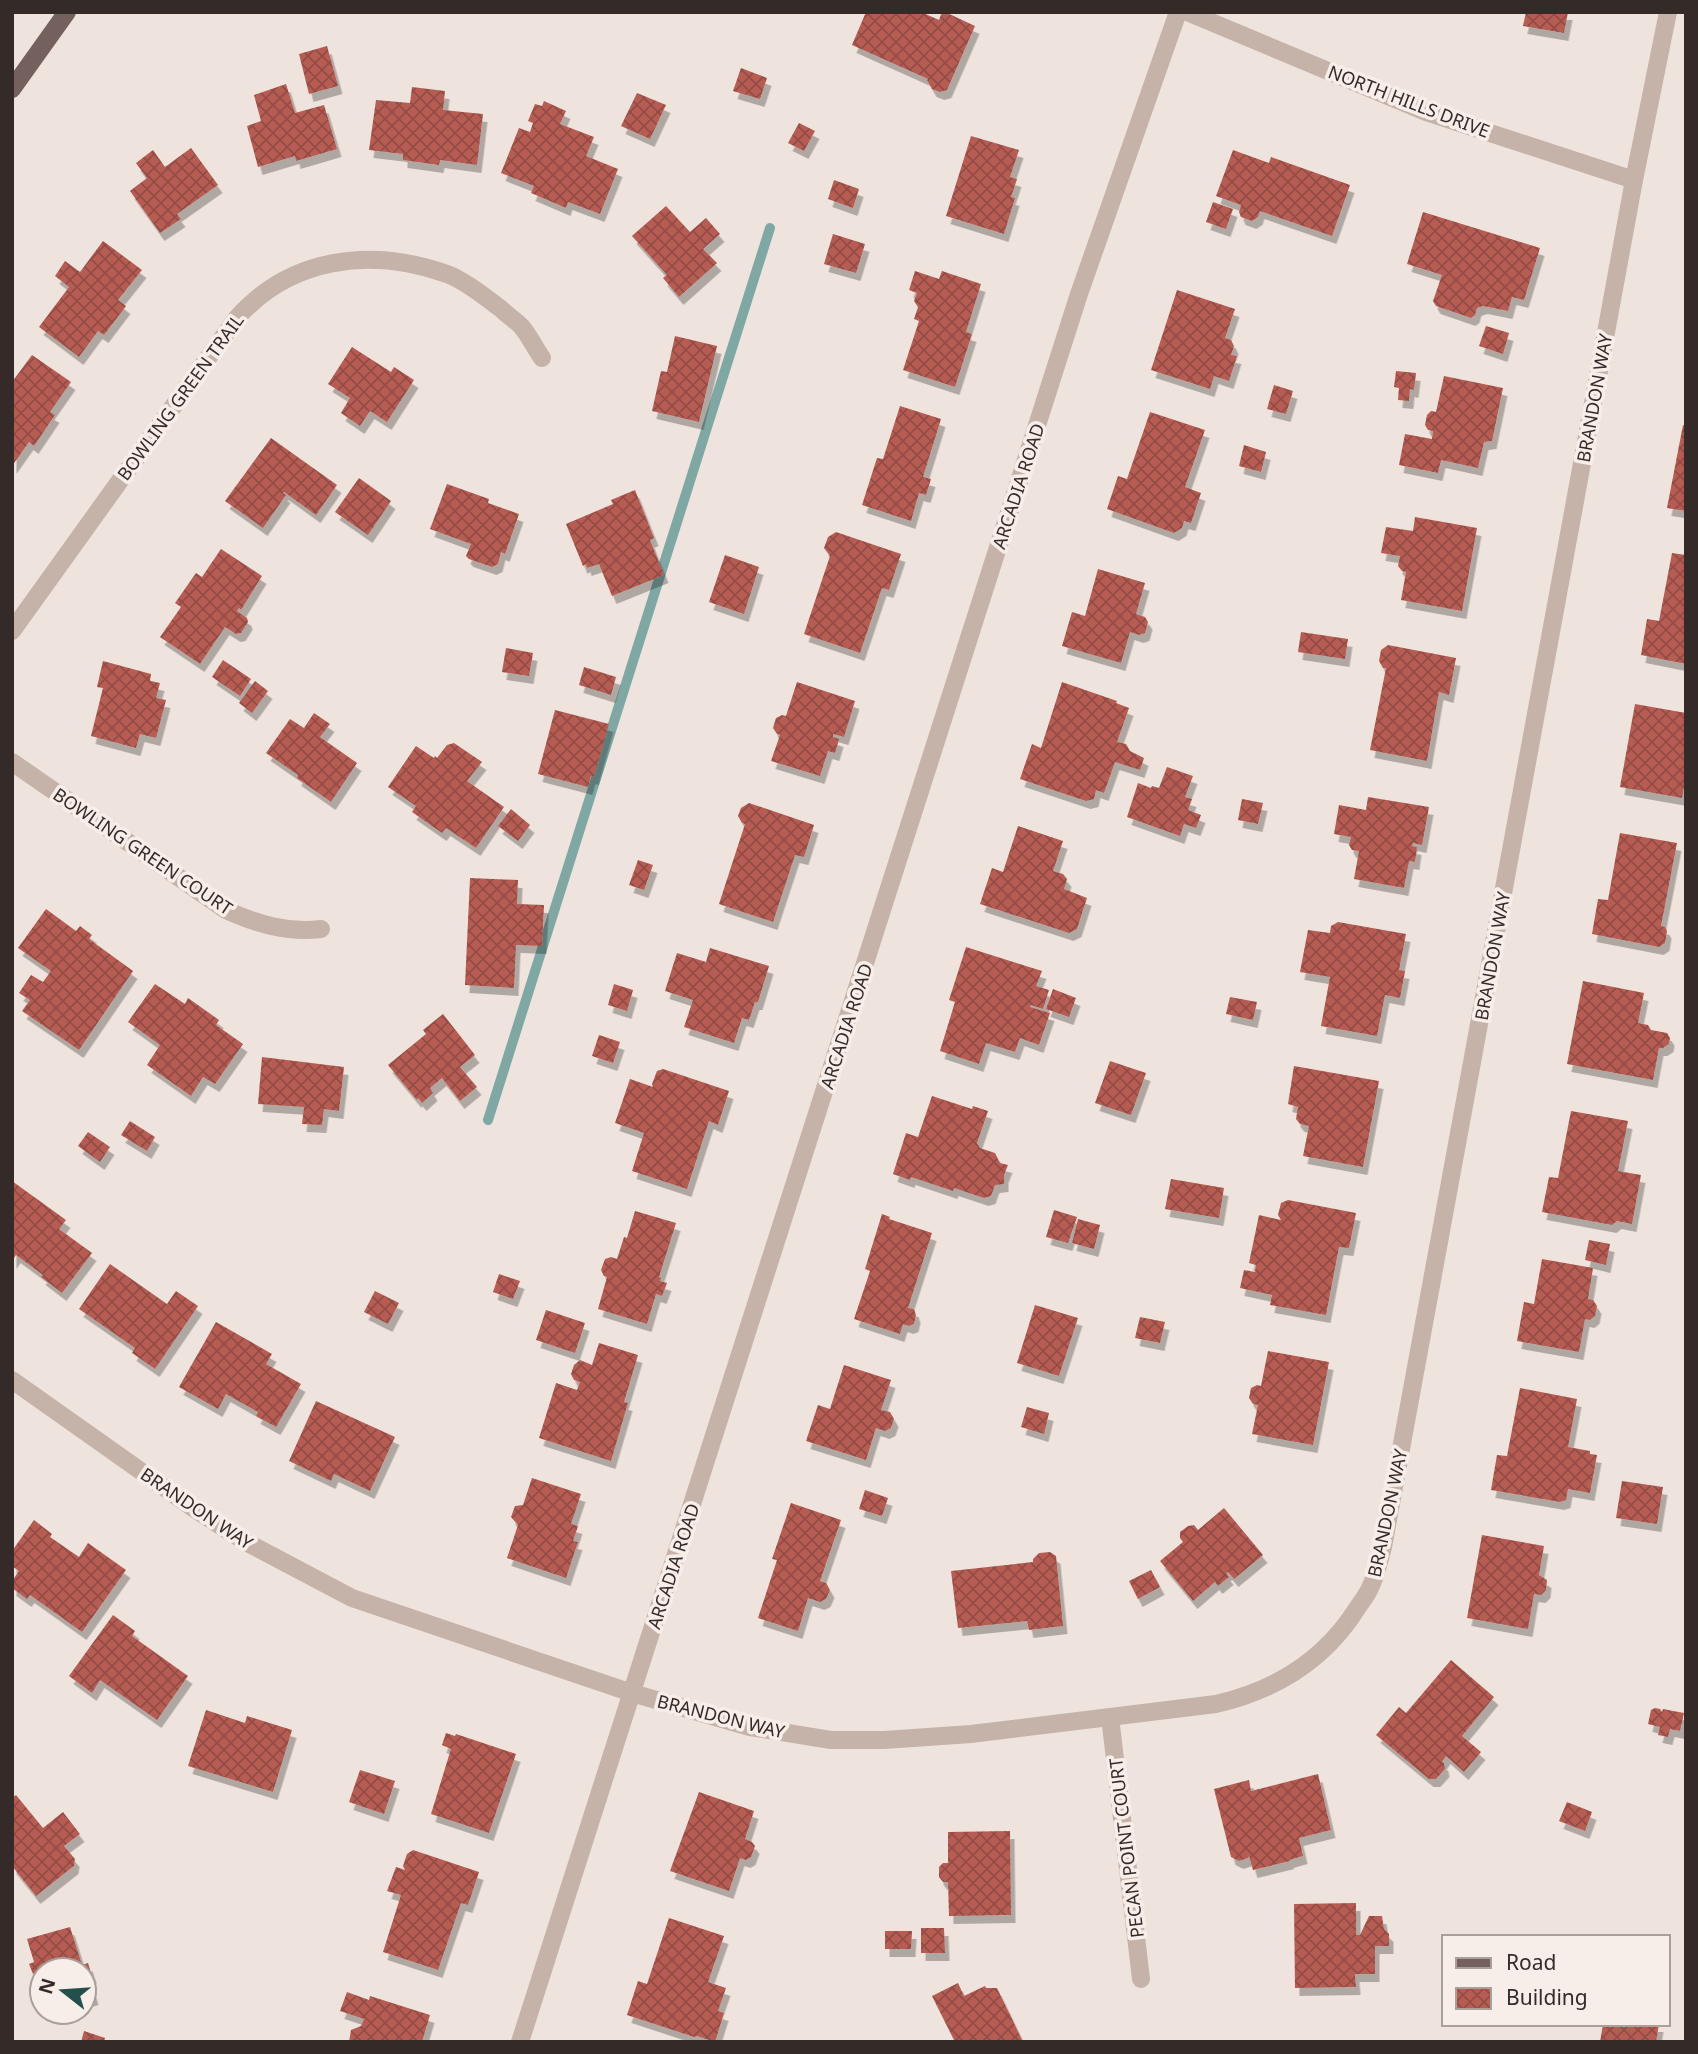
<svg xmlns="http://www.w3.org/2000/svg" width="1698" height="2054" viewBox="0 0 1698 2054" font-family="'Noto Sans',sans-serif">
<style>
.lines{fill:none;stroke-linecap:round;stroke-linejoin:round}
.stream{stroke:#7fa8a4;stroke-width:10}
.building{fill:url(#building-cross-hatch);filter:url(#shadow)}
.minor{stroke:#c5b3aa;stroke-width:18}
.major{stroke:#74605c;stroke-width:18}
.labels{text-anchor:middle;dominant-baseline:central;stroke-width:7;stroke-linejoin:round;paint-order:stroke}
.street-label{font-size:18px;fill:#342b29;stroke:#f7eee9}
</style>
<defs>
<pattern id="building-cross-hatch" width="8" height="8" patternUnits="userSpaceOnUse" patternTransform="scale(1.75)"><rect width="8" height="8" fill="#b65c53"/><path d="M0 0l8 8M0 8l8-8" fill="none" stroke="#954c45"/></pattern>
<filter id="shadow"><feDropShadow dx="4.5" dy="8" stdDeviation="0" flood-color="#0004"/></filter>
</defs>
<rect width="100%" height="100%" fill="#efe4dd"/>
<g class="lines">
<polyline class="stream" points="488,1120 770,228"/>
</g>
<g class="building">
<polygon points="866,12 921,12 939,20 942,12 945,12 975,26 947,90 940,92 932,89 927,80 928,79 852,45"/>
<polygon points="1526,12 1568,12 1564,33 1523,26"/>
<polygon points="327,46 338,86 309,94 299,54"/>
<polygon points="741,68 767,78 760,99 733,91"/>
<polygon points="286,84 295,113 324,105 337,149 296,161 295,156 258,167 247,126 261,121 254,95"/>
<polygon points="412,87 445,91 443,110 483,114 477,165 440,160 439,165 403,160 403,154 369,150 376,100 410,103"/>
<polygon points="637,93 666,105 650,139 621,126"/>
<polygon points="544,101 566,111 560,124 594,137 586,156 618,169 600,214 568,202 566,208 531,193 534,186 501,173 519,128 530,132 533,123 528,121 535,104 542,106"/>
<polygon points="799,123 815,131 804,151 788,143"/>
<polygon points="971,136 1019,150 1010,177 1017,179 1011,197 1015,198 1004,234 946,216"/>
<polygon points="191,148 218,185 177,214 181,219 160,233 130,191 147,178 136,163 153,150 165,167"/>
<polygon points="1233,150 1269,163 1271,157 1350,185 1332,236 1260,211 1258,217 1252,221 1241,217 1239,212 1241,205 1216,196"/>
<polygon points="834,180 859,189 853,208 828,199"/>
<polygon points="1213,202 1233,209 1226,229 1206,222"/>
<polygon points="666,206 690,232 706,218 720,234 703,249 717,263 679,297 663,278 667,275 632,236"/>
<polygon points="1423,212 1540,248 1524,300 1512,297 1508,311 1483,306 1477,308 1475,315 1471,318 1436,306 1433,301 1442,275 1407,264"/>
<polygon points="833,234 865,244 856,273 824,264"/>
<polygon points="103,241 142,270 118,300 126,306 104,335 98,331 79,357 39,327 69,287 55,276 65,261 80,272"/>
<polygon points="915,271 939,279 942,271 981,284 966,332 972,334 955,387 903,370 919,321 914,319 918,307 914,301 917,293 909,290"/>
<polygon points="1177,290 1235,309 1225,338 1231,340 1234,346 1231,355 1237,356 1229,381 1214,376 1210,389 1151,370"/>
<polygon points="1486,326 1509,333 1503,354 1479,346"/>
<polygon points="675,336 717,346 699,422 652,411 661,371 667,372"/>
<polygon points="352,347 391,372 394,367 414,380 387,422 370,411 360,426 341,413 350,398 328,384"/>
<polygon points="32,355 71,382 50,412 55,415 34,446 29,442 12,466 12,382"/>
<polygon points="1396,371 1416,373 1414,390 1410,389 1409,401 1398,400 1399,388 1394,387"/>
<polygon points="1444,376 1503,388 1492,441 1484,442 1478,468 1441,460 1438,473 1399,465 1405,434 1432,439 1433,431 1428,430 1425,425 1427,415 1431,411 1436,412"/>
<polygon points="1274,385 1293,391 1286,414 1267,409"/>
<polygon points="900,406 941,419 923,477 931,479 926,495 919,493 911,521 862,505 877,458 883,459"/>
<polygon points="1150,412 1205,430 1185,487 1201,493 1191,523 1184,521 1182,528 1174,533 1107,509 1118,476 1127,479"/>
<polygon points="1683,425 1686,426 1686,511 1667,508"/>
<polygon points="271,438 337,485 316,515 284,492 283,493 286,495 263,528 225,501"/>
<polygon points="1244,445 1266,452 1261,472 1239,466"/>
<polygon points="359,478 391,501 368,535 335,512"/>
<polygon points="447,484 489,499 488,503 519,514 505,554 501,552 498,564 492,567 469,559 466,556 471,544 430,529"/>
<polygon points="635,490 654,538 650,540 664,575 612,596 599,564 587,568 586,564 583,566 566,524 613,504 611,500"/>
<polygon points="1415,517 1477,528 1462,611 1401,600 1406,572 1402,571 1398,566 1400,556 1381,553 1386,527 1413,531"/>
<polygon points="836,532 901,554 889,590 882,588 860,653 804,634 830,556 824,548 828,537"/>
<polygon points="221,549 262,576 241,610 239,608 237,611 247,618 248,622 241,633 236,634 225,627 200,664 160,637 181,607 175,603 196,573 202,577"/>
<polygon points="1672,553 1686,555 1686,664 1641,655 1647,619 1659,621"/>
<polygon points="725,555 759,567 744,614 709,602"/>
<polygon points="1098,569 1145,583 1136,614 1145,617 1148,622 1145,633 1139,635 1130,632 1121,663 1062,646 1072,612 1085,616"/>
<polygon points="1301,632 1348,639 1345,659 1298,652"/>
<polygon points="1388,645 1456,658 1449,695 1439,692 1427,761 1370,750 1386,668 1383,668 1379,661 1381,650"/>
<polygon points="506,648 533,653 529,676 502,672"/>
<polygon points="223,660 251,679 240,696 212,677"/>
<polygon points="103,661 151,674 150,681 160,683 156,698 166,700 156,738 140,734 136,748 91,736 103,688 97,687"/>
<polygon points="584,667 616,677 611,695 579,685"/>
<polygon points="255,681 268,691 252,713 239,703"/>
<polygon points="797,682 855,701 844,737 833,734 833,737 839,739 835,753 828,751 820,776 771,761 780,735 777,734 773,728 776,718 782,715 786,716"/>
<polygon points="1062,682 1117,701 1116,703 1129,708 1117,742 1126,744 1130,751 1144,758 1140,770 1115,762 1104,793 1096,790 1094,799 1086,801 1020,779 1032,744 1041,748"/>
<polygon points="1635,704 1686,713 1686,776 1682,798 1620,787"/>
<polygon points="555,710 609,724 594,777 591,776 588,787 538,774"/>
<polygon points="314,713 330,724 320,737 357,763 331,802 297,778 298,775 266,753 290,719 304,728"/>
<polygon points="454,743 482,762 467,781 504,807 476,848 446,828 442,833 412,812 416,806 388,787 416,746 434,758 435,756 437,758 447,745"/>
<polygon points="1167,767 1193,776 1185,797 1192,799 1188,810 1201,815 1196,828 1184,824 1180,836 1127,817 1138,783 1151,788 1152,786 1159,788"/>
<polygon points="1368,797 1429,807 1422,845 1413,843 1412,846 1417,847 1415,862 1409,861 1404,888 1354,879 1359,851 1352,850 1349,845 1351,837 1334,834 1339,805 1366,810"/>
<polygon points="1242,799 1263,803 1258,824 1238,820"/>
<polygon points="749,803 814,825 804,857 795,855 773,922 719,904 745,824 742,823 738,816 741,808"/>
<polygon points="511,809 530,825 518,841 498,826"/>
<polygon points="1018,826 1063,841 1053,871 1063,874 1067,879 1064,889 1087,898 1077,929 1069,933 980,904 992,868 1003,872"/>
<polygon points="1620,833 1677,843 1661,926 1665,927 1667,931 1665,943 1659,947 1592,934 1598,899 1608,900"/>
<polygon points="638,860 653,865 644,890 629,885"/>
<polygon points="470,878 518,880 517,904 544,905 542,946 516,945 514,988 465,985"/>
<polygon points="46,909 76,931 80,926 92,935 89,939 133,971 79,1050 22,1011 30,1000 19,993 31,975 43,982 51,971 18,948"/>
<polygon points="1338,922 1406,934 1399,970 1405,971 1400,998 1385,995 1377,1036 1321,1026 1330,977 1300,972 1308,930 1330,933 1331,926"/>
<polygon points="966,947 1042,971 1036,986 1049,990 1043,1009 1031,1005 1030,1007 1050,1013 1039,1045 1020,1038 1015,1052 986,1043 979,1064 940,1051 955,1002 949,1000"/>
<polygon points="710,948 769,966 758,1002 755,1002 749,1020 742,1018 734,1043 684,1027 693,1000 665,991 677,953 706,962"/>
<polygon points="1583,981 1644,993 1638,1023 1648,1025 1651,1030 1667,1033 1670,1038 1669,1044 1663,1048 1659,1048 1653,1080 1567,1064"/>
<polygon points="155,984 185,1004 188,998 219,1020 216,1025 243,1044 215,1084 203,1077 191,1096 147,1065 160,1045 128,1022"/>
<polygon points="614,984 633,990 627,1011 608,1005"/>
<polygon points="1053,989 1076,998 1069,1017 1046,1009"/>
<polygon points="1230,997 1257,1002 1253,1020 1226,1014"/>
<polygon points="443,1014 475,1055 460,1067 477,1087 460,1101 442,1078 430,1088 433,1093 422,1103 418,1098 417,1100 388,1065 426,1034 423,1030"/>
<polygon points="599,1035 620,1042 613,1063 592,1056"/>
<polygon points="262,1057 344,1067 339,1111 324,1109 322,1125 302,1124 304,1107 258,1104"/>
<polygon points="1110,1061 1146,1073 1131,1115 1095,1103"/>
<polygon points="1294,1066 1379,1081 1363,1167 1303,1156 1309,1126 1300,1124 1296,1119 1298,1107 1288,1104"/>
<polygon points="663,1069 729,1091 718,1125 709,1121 687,1189 632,1171 644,1133 615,1123 630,1079 653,1087 652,1084 657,1071"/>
<polygon points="932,1096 972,1109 973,1106 988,1111 977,1143 980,1148 995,1153 1000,1163 1008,1165 1004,1175 1004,1184 995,1185 991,1196 984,1198 954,1188 953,1191 911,1177 910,1180 893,1174 906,1133 918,1137"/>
<polygon points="1571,1111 1628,1121 1618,1171 1641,1175 1632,1224 1617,1221 1612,1225 1542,1212 1549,1177 1558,1178"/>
<polygon points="130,1121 155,1137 147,1151 121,1135"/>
<polygon points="88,1132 110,1147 100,1162 78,1146"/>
<polygon points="1171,1179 1224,1188 1219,1218 1165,1209"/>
<polygon points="12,1181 66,1220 59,1229 92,1253 62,1293 41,1277 43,1275 16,1255 12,1261"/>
<polygon points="1288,1200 1356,1213 1349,1248 1339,1247 1326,1315 1270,1305 1272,1295 1240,1288 1244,1270 1255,1272 1256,1265 1249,1263 1259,1215 1281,1220 1278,1215 1281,1203"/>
<polygon points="1054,1210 1077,1217 1068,1243 1046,1237"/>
<polygon points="635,1211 676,1223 659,1277 661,1278 660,1281 667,1283 662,1296 656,1294 647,1324 598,1309 607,1277 604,1276 601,1270 605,1259 611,1257 617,1259 624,1237 627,1238"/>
<polygon points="882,1214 890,1217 889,1219 932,1233 908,1308 914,1309 916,1315 914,1324 909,1326 903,1324 900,1334 854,1319 870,1271 865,1269"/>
<polygon points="1078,1219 1100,1225 1094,1249 1072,1243"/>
<polygon points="1589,1240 1610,1244 1606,1265 1585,1260"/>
<polygon points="1542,1259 1593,1268 1588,1299 1593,1300 1597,1306 1595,1316 1590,1320 1585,1319 1579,1352 1517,1341 1524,1302 1534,1304"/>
<polygon points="110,1264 167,1304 176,1291 198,1306 155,1369 132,1353 135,1348 79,1309"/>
<polygon points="499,1274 520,1281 513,1299 493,1292"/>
<polygon points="375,1291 399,1303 388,1324 364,1312"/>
<polygon points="1035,1305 1078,1318 1059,1376 1017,1363"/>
<polygon points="546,1310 585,1323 575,1353 536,1340"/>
<polygon points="1140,1317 1165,1322 1160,1343 1135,1338"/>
<polygon points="216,1322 272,1354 266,1364 301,1384 276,1427 256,1416 258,1412 226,1394 218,1409 179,1387"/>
<polygon points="599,1343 638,1355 624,1402 628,1403 611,1461 539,1438 556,1383 577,1390 580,1382 574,1380 571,1374 574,1365 580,1360 592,1365"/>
<polygon points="1268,1351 1329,1362 1313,1445 1252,1434 1258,1405 1253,1404 1249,1398 1251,1388 1257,1385 1261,1386"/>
<polygon points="844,1365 891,1380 881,1410 890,1412 894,1419 891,1428 885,1431 876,1428 866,1460 806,1441 818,1405 830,1409"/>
<polygon points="1520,1388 1577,1399 1568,1447 1590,1451 1590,1454 1597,1455 1590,1493 1568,1489 1566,1500 1560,1502 1491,1490 1497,1455 1507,1456"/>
<polygon points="316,1401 395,1437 370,1491 334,1474 331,1481 289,1461"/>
<polygon points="1027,1407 1049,1413 1044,1434 1021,1427"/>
<polygon points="532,1478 581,1494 571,1524 578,1526 573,1541 578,1542 566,1578 507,1558 518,1525 511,1517 515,1506 523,1505"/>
<polygon points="1622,1481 1663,1487 1657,1524 1616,1518"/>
<polygon points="865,1490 888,1498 882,1516 859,1509"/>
<polygon points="791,1503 841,1520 820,1581 826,1583 830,1590 826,1599 820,1602 808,1598 798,1631 758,1618 777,1560 772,1559"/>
<polygon points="1224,1508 1263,1555 1234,1579 1228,1572 1226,1573 1229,1577 1218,1586 1215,1582 1193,1601 1160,1561 1183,1542 1180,1538 1180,1532 1188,1526 1194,1525 1198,1530"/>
<polygon points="34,1520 52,1534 50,1537 79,1557 88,1543 126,1570 82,1632 30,1595 27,1599 12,1588 12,1581 19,1571 12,1566 12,1551"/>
<polygon points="1482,1535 1544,1546 1539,1575 1547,1580 1546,1590 1541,1595 1534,1594 1528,1629 1467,1618"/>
<polygon points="1050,1552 1056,1556 1063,1626 1029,1630 1027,1621 958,1628 951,1571 1033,1562 1033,1559 1039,1553"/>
<polygon points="1151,1570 1160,1587 1138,1599 1129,1581"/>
<polygon points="113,1615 135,1631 132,1636 188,1676 157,1720 100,1680 92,1693 69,1676"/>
<polygon points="1451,1660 1494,1697 1462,1736 1481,1752 1464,1772 1446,1756 1442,1762 1444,1763 1445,1769 1436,1779 1429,1779 1376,1735 1399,1707 1406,1713"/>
<polygon points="1655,1708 1660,1709 1662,1712 1663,1709 1684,1713 1680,1731 1670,1729 1668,1737 1658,1735 1660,1727 1648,1724 1651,1710"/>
<polygon points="206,1710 245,1723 247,1716 292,1730 273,1792 188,1766"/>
<polygon points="446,1733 455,1736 456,1734 516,1754 489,1833 431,1814 451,1749 442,1745"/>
<polygon points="360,1770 395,1781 384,1814 349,1802"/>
<polygon points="1318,1774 1331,1830 1299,1838 1303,1856 1289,1860 1290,1861 1253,1870 1249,1856 1248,1858 1239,1861 1231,1857 1214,1789 1249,1780 1251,1791"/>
<polygon points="699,1792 754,1811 745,1839 752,1842 755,1846 751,1857 746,1860 740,1858 729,1891 670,1871"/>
<polygon points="16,1795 43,1828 63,1812 80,1834 64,1846 75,1859 74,1866 36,1896 12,1866 12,1798"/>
<polygon points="1567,1802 1592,1812 1585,1831 1559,1821"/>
<polygon points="1010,1831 1011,1915 949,1916 948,1882 943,1882 939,1877 939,1867 943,1863 948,1863 948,1832"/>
<polygon points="413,1850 479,1872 468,1905 461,1903 438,1970 383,1952 401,1895 387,1891 396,1867 405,1870 403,1866 407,1854"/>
<polygon points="1356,1903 1356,1935 1360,1935 1369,1916 1382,1916 1384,1929 1389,1934 1389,1946 1375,1946 1375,1974 1355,1974 1356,1987 1295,1988 1294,1904"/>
<polygon points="669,1918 724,1936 708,1982 726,1988 718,2011 724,2013 715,2042 697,2036 694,2037 627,2015 638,1981 647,1984"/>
<polygon points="70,1927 82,1965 88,1963 92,1976 88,1977 94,1997 84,2000 84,1970 42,1970 41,1990 36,1972 33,1974 29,1964 34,1962 27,1939"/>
<polygon points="921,1928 944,1928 945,1953 921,1953"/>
<polygon points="885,1931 912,1931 911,1949 885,1949"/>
<polygon points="958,1983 964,1996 985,1986 986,1988 997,1988 1023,2042 955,2042 932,1996"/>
<polygon points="347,1992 369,2000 370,1996 430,2015 422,2042 349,2042 351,2030 361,2026 364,2019 340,2011"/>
<polygon points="1603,2024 1659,2024 1656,2042 1600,2042"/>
<polygon points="84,2031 105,2038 104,2042 81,2042"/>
</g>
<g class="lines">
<g class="minor">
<polyline points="1187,12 1426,112 1634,180"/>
<path d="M12,631L236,319C290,257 371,247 447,274C464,280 487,298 501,309C507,315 515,320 521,326C529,335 535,348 542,358"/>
<path d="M12,762L226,910C257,924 287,933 321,929"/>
<path d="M12,1380L193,1508L244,1541L352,1598L632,1693L750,1727L831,1740H884L971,1734L1216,1704C1277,1690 1325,1660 1358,1607C1362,1601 1367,1595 1370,1588C1376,1576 1379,1561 1383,1547L1634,180L1668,12"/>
<polyline points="1110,1717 1141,1979"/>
<polyline points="520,2042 1079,294 1178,12"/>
</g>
<polyline class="major" points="12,89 67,12"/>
</g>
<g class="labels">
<g class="street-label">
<text transform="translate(1409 101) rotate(21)">NORTH HILLS DRIVE</text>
<text transform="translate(180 397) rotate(-54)">BOWLING GREEN TRAIL</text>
<text transform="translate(1594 398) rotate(-80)">BRANDON WAY</text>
<text transform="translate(1018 486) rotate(-72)">ARCADIA ROAD</text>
<text transform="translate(143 851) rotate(34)">BOWLING GREEN COURT</text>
<text transform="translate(1492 956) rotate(-80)">BRANDON WAY</text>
<text transform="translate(846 1026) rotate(-72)">ARCADIA ROAD</text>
<text transform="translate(197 1508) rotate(34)">BRANDON WAY</text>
<text transform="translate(1387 1513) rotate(-78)">BRANDON WAY</text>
<text transform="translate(673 1566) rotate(-72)">ARCADIA ROAD</text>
<text transform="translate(721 1716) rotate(14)">BRANDON WAY</text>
<text transform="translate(1126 1848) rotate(-97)">PECAN POINT COURT</text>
</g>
</g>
<rect width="1698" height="2054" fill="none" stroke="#342b29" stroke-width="28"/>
<rect x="1442" y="1935" width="228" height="91" fill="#f7eee9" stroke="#a9a09c" stroke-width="2"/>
<rect x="1456" y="1958" width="35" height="10" fill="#74605c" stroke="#a9a09c" stroke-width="2"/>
<text x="1506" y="1970" font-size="21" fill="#342b29">Road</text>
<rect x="1456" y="1988" width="35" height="21" fill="url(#building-cross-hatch)" stroke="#a9a09c" stroke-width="2"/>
<text x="1506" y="2005" font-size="21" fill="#342b29">Building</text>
<g transform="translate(63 1991) rotate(287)"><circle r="33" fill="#f7eee9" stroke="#a9a09c" stroke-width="2"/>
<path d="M0-5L12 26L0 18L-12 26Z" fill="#24504c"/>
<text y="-10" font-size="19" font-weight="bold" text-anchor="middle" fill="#342b29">N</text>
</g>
</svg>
